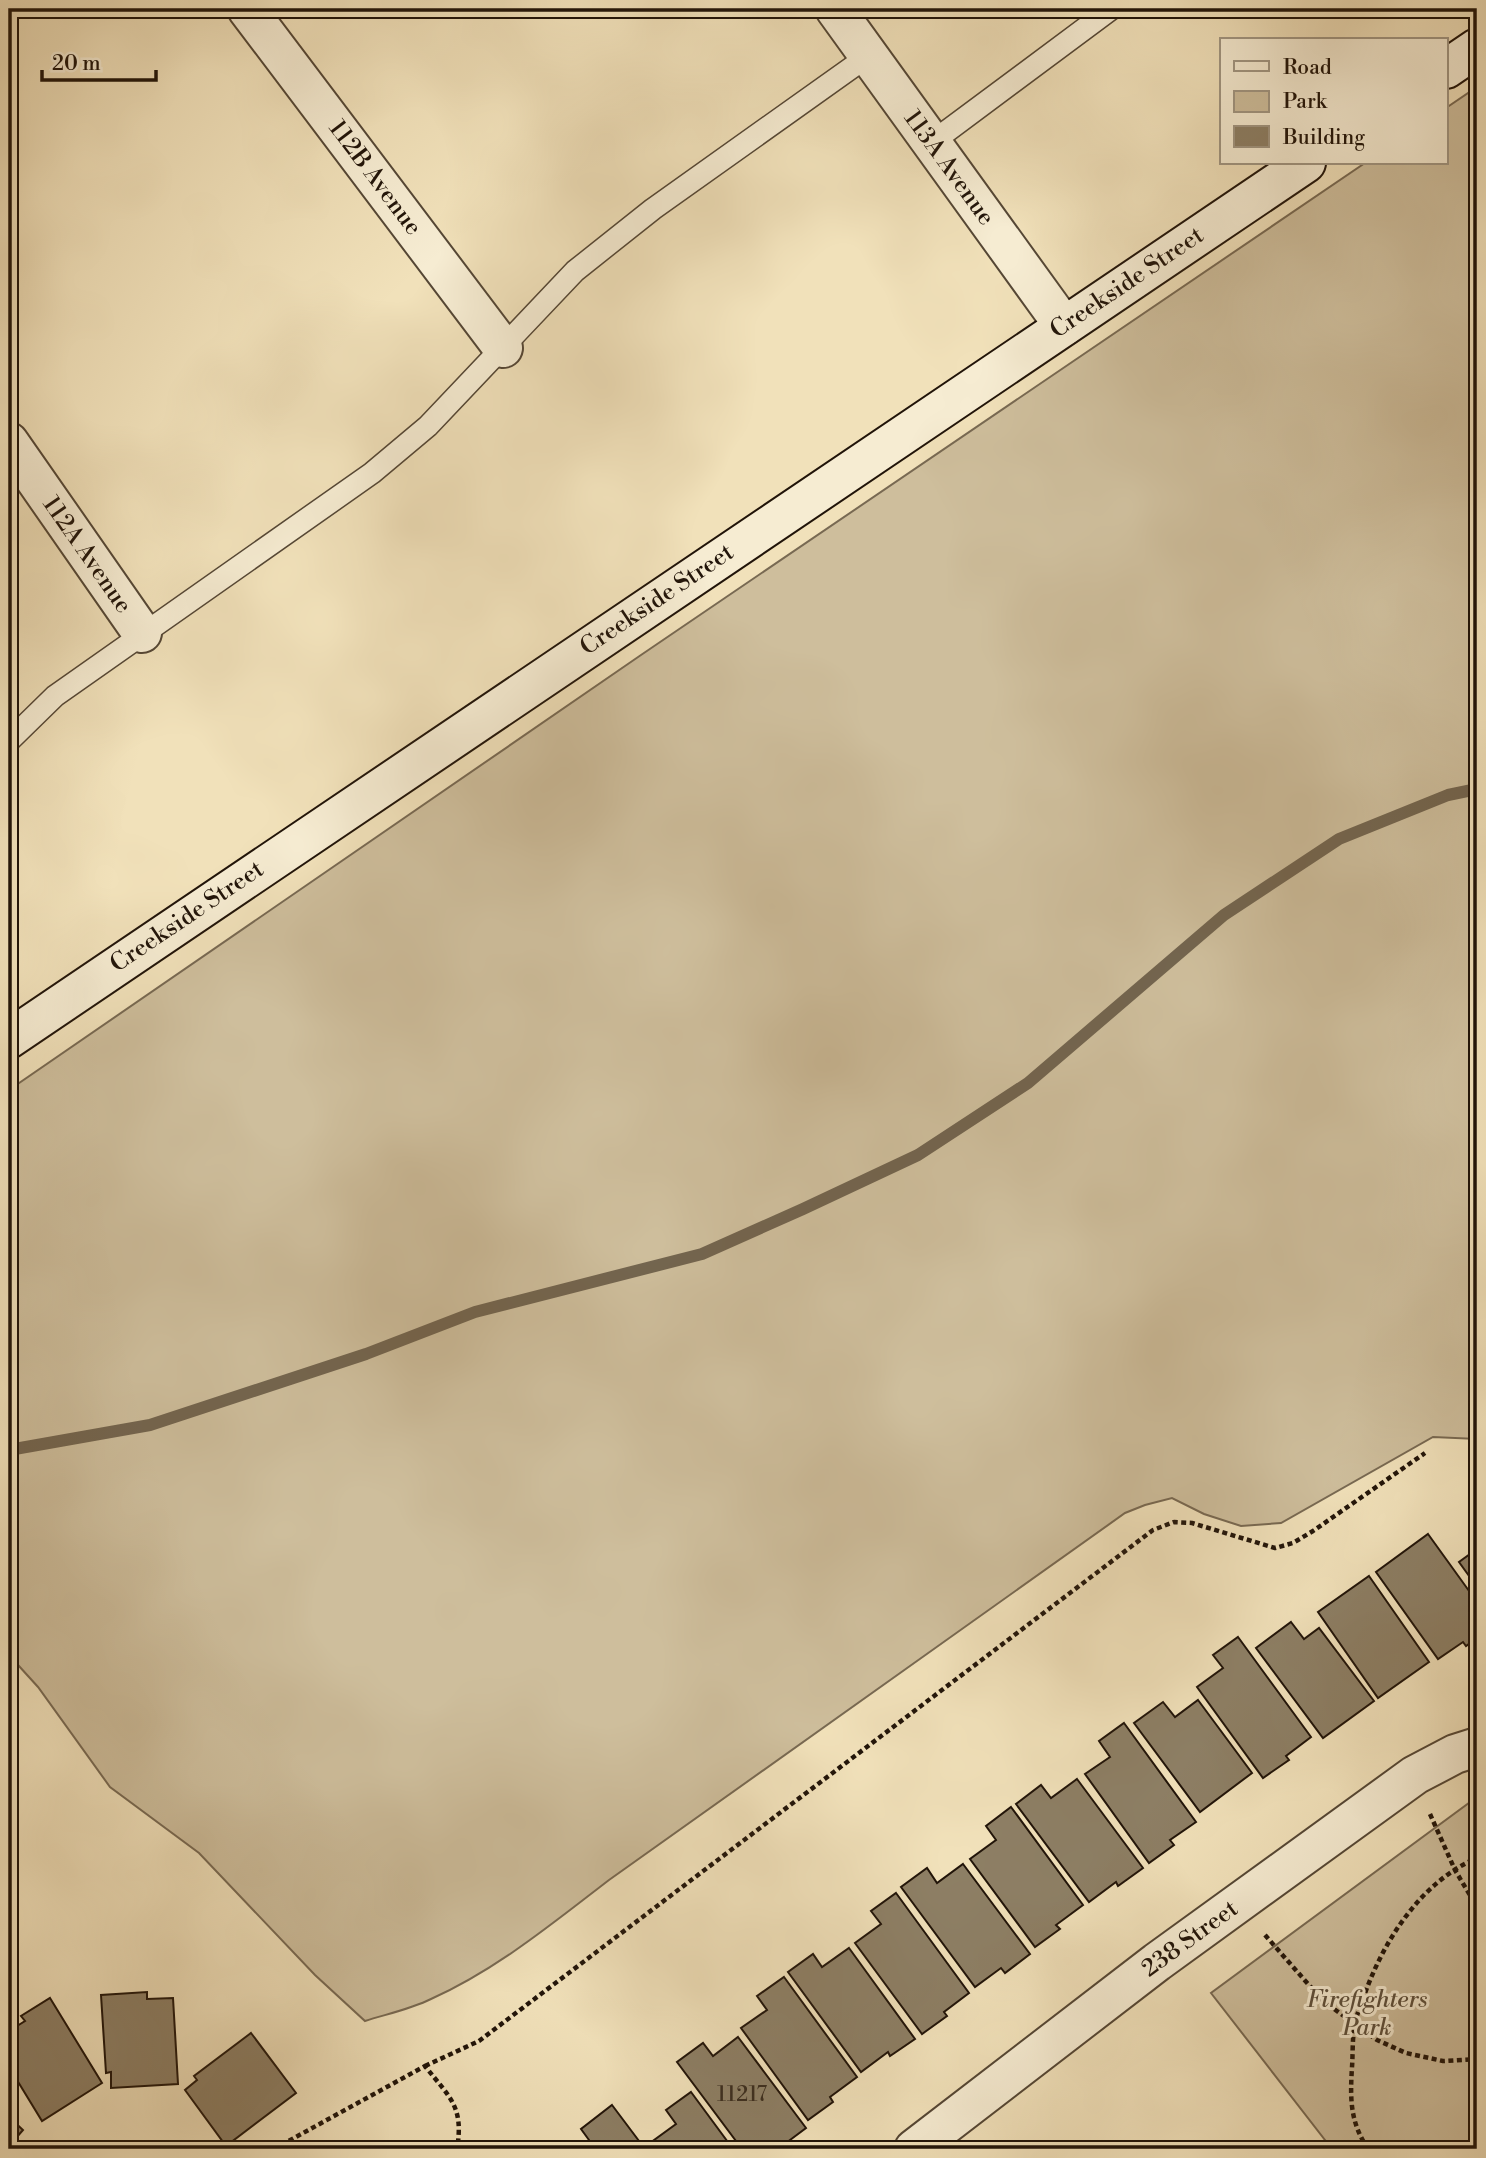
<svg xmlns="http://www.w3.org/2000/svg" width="1486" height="2158" viewBox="0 0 1486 2158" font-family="'Libre Bodoni',serif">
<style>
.green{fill:#cebe9c;stroke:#786952;stroke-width:2}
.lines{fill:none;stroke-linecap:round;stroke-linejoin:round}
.stream{stroke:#73654f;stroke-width:12}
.building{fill:#8d7f65;stroke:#211409;stroke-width:2}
.lane-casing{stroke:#554735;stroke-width:24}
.street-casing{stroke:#554735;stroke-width:42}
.secondary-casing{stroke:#211409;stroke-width:42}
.path{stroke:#211409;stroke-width:4.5;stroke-dasharray:5 3.5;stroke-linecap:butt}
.lane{stroke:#f6ecd2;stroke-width:21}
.street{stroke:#f6ecd2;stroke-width:38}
.secondary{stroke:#f6ecd2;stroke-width:38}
.labels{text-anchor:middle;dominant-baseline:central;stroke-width:6;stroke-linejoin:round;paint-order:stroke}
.number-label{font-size:21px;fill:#3c2f20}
.street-label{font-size:24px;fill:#211409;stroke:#f6ecd2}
.park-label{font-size:24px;font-style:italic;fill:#5e503c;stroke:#f6ecd2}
</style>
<rect width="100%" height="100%" fill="#f1e1ba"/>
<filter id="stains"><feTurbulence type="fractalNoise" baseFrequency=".00286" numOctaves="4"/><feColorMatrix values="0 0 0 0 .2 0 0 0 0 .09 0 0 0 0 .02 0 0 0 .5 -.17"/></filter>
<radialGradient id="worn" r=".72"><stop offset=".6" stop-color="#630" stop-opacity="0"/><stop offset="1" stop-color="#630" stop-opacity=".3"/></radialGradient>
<g class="green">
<path d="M1477,87V1439L1433,1437L1281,1523L1241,1526L1204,1514L1172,1498L1145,1505L1125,1513L609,1880C553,1923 496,1970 431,1999C411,2009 387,2014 365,2021L315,1975L199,1853L110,1787L38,1687L9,1655V1090L641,655L1365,163H1446V108Z"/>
<polygon points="1477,1797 1477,2149 1332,2149 1211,1993"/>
</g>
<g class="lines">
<polyline class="stream" points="9,1450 150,1425 366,1354 475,1312 702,1254 803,1209 918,1155 1028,1083 1224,915 1339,839 1448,795 1477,789"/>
</g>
<g class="building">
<polygon points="1428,1534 1477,1602 1477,1638 1466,1646 1463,1642 1438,1659 1376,1572"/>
<polygon points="1477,1549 1477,1587 1459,1562"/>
<polygon points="1369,1576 1429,1662 1378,1698 1318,1612"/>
<polygon points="1291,1622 1304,1639 1319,1628 1374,1701 1323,1738 1256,1648"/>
<polygon points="1238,1637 1311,1737 1286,1756 1289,1760 1263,1778 1197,1687 1223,1668 1213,1655"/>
<polygon points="1198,1700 1252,1773 1200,1812 1134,1723 1163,1702 1175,1717"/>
<polygon points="1124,1723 1196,1822 1170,1840 1174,1845 1149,1863 1085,1774 1110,1757 1099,1741"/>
<polygon points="1077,1779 1143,1868 1118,1886 1116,1882 1089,1902 1016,1804 1041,1785 1051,1798"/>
<polygon points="1011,1807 1083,1905 1056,1925 1060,1929 1035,1947 970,1859 996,1840 986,1826"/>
<polygon points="963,1864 1030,1954 1005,1973 1001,1968 975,1987 901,1887 927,1868 937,1883"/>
<polygon points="896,1893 969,1993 944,2012 947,2016 922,2034 855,1943 881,1924 871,1911"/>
<polygon points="849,1948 915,2039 890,2056 888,2052 861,2072 788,1972 813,1954 822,1967"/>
<polygon points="784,1977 857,2077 830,2097 833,2102 808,2120 741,2028 767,2010 757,1996"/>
<polygon points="147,1992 147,1999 173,1998 178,2084 111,2088 111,2072 106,2073 101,1995"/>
<polygon points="50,1998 102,2083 42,2121 9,2067 9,2031 25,2021 21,2016"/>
<polygon points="251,2033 296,2093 226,2146 185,2090 197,2080 194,2076"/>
<polygon points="738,2037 806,2128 782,2146 778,2142 768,2149 742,2149 677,2062 703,2043 713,2056"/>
<polygon points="691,2092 733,2149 654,2149 650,2143 676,2124 666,2110"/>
<polygon points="612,2105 645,2149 578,2149 589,2140 581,2129"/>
<polygon points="9,2117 23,2130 9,2146"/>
</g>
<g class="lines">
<defs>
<g id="lane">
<polyline points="931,143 1111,9"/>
<polyline points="9,741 55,696 372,473 428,426 575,271 653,209 868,56"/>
</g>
<g id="street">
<polyline points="247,9 503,348"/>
<polyline points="835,9 1064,326"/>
<polyline points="9,442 142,633"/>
<polyline points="914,2149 1157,1962 1415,1775 1455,1754 1477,1747"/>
</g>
<g id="secondary">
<polyline points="1446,69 1477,48"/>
<polyline points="9,1039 1306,163"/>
</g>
</defs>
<use href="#lane" class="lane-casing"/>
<use href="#street" class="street-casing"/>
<use href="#secondary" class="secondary-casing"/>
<g class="path">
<polyline points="1430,1814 1455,1870 1477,1907"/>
<polyline points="1265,1935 1323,2001 1377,2040 1406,2053 1443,2061 1477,2059"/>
<polyline points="425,2066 479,2041 1153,1530 1174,1522 1192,1523 1275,1548 1293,1543 1313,1531 1425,1453"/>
<path d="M274,2149L425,2066C450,2098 464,2106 457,2149"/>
<path d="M1368,2149C1350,2122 1350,2099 1352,2067C1353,2054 1352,2038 1355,2025C1356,2016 1360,2007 1363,1999C1382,1943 1420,1882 1477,1858"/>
</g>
<use href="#lane" class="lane"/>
<use href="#street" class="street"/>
<use href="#secondary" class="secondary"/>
</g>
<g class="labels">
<g class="number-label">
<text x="742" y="2095">11217</text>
</g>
<g class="street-label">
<text transform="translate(949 168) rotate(54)">113A Avenue</text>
<text transform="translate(375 178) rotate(53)">112B Avenue</text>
<text transform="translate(1127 283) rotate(-34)">Creekside Street</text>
<text transform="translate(87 555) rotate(55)">112A Avenue</text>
<text transform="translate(657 600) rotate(-34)">Creekside Street</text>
<text transform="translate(187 917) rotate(-34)">Creekside Street</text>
<text transform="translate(1190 1939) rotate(-36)">238 Street</text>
</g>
<g class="park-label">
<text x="1367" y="2000">Firefighters<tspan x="1367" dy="28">Park</tspan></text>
</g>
</g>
<rect width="1486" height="2158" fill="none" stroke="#f1e1ba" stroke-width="35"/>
<rect x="10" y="10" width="1465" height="2137" fill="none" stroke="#211409" stroke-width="3.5"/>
<rect x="18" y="18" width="1451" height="2123" fill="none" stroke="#211409" stroke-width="2"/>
<rect x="1220" y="38" width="228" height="126" fill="#f6ecd2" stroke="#a19682" stroke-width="2"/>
<rect x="1234" y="61" width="35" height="10" fill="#f6ecd2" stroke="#a19682" stroke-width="2"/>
<text x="1283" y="74" font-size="21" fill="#211409">Road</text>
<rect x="1234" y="91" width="35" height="21" fill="#cebe9c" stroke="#a19682" stroke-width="2"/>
<text x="1283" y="108" font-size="21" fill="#211409">Park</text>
<rect x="1234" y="126" width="35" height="21" fill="#8d7f65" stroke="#a19682" stroke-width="2"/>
<text x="1283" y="144" font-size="21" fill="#211409">Building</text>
<path d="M42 70v10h114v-10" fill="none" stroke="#211409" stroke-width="3.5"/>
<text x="52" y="70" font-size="21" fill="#211409" stroke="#f6ecd2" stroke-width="5" paint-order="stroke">20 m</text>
<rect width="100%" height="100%" filter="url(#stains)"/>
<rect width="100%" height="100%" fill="url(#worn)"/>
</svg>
